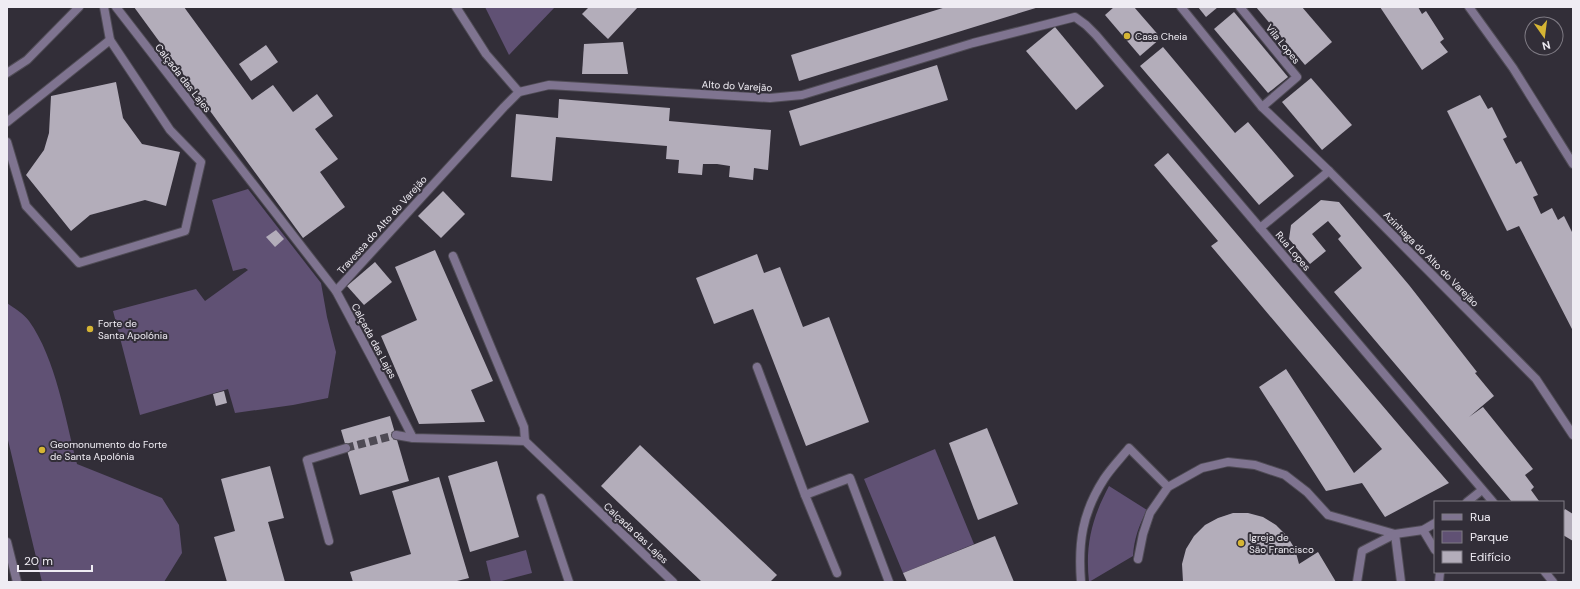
<svg xmlns="http://www.w3.org/2000/svg" width="1580" height="589" viewBox="0 0 1580 589" font-family="'DM Sans',sans-serif">
<style>
.green{fill:#605174}
.building{fill:#b3adba}
.lines{fill:none;stroke-linecap:round;stroke-linejoin:round}
.street-tunnel{stroke:#4e4a54;stroke-width:8;stroke-dasharray:8 4;stroke-linecap:butt}
.lane-casing{stroke:#504c56;stroke-width:10}
.street-casing{stroke:#504c56;stroke-width:10}
.lane{stroke:#7f7490;stroke-width:8}
.street{stroke:#7f7490;stroke-width:8}
.poi-dot{fill:#d6b534;stroke:#322e38;stroke-width:1.5}
.labels{text-anchor:middle;dominant-baseline:central;stroke-width:4;stroke-linejoin:round;paint-order:stroke}
.poi-label{font-size:10px;fill:#efecf3;stroke:#322e38;text-anchor:start}
.street-label{font-size:10px;fill:#efecf3;stroke:#322e38}
</style>
<rect width="100%" height="100%" fill="#322e38"/>
<g class="green">
<polygon points="485,7 555,7 509,55"/>
<polygon points="248,189 321,283 327,317 336,352 328,398 293,405 235,413 228,389 140,415 113,311 196,289 205,301 248,270 245,268 233,271 212,200"/>
<path d="M7,303C14,308 24,314 29,321C56,359 65,418 77,464L162,498L179,525L182,553L164,582H42L7,436Z"/>
<polygon points="935,449 974,544 903,573 864,479"/>
<path d="M1109,486L1147,510C1139,525 1134,539 1133,556L1089,582C1085,545 1092,518 1109,486Z"/>
<polygon points="526,550 532,573 498,582 491,582 486,561"/>
</g>
<g class="building">
<polygon points="134,7 184,7 252,100 273,85 293,112 317,94 333,116 315,129 338,159 320,172 345,207 303,238"/>
<polygon points="589,7 638,7 608,39 582,14"/>
<polygon points="946,7 1039,7 799,81 791,55"/>
<polygon points="1114,7 1134,7 1161,38 1140,56 1105,15"/>
<polygon points="1198,7 1218,7 1206,17"/>
<polygon points="1256,7 1302,7 1332,42 1305,65"/>
<polygon points="1380,7 1418,7 1422,14 1426,11 1444,39 1440,42 1448,52 1422,70"/>
<polygon points="1234,12 1288,77 1268,93 1214,29"/>
<polygon points="1055,27 1104,86 1076,110 1026,51"/>
<polygon points="623,42 628,74 582,74 584,44"/>
<polygon points="266,45 278,62 251,81 239,64"/>
<polygon points="1163,47 1235,133 1248,122 1294,176 1259,205 1140,66"/>
<polygon points="937,65 948,100 800,146 789,111"/>
<polygon points="1311,78 1352,125 1322,150 1282,102"/>
<polygon points="116,82 123,118 142,144 180,152 166,206 145,200 90,215 71,231 26,175 44,150 49,133 51,96"/>
<polygon points="1480,95 1488,109 1492,107 1507,137 1503,139 1516,164 1521,161 1538,195 1533,197 1541,214 1552,208 1558,220 1564,216 1573,234 1573,331 1519,226 1507,231 1447,111"/>
<polygon points="559,99 670,108 669,121 771,130 768,170 754,168 753,180 729,177 730,166 717,164 703,164 702,175 678,173 679,160 666,159 667,146 556,137 552,181 511,177 516,114 558,118"/>
<polygon points="1168,153 1404,431 1449,483 1385,517 1362,483 1326,491 1259,387 1286,369 1354,473 1382,449 1211,246 1218,241 1154,165"/>
<polygon points="443,191 465,214 441,238 418,216"/>
<polygon points="1321,200 1339,202 1409,285 1477,372 1475,373 1494,396 1469,417 1483,407 1533,469 1525,475 1534,487 1531,490 1539,501 1538,502 1512,502 1334,292 1362,268 1338,239 1341,236 1328,221 1312,234 1326,251 1310,264 1289,239 1291,225"/>
<polygon points="276,230 284,239 275,247 266,237"/>
<polygon points="435,250 493,381 471,390 485,422 419,424 381,336 417,320 395,267"/>
<polygon points="757,254 764,273 780,267 803,327 829,317 869,422 806,446 753,309 714,324 696,278"/>
<polygon points="375,262 392,282 364,305 347,286"/>
<polygon points="224,391 227,403 216,406 213,394"/>
<polygon points="390,416 409,481 360,495 341,430"/>
<polygon points="987,428 1018,504 978,520 949,443"/>
<polygon points="640,445 777,575 770,582 702,582 601,486"/>
<polygon points="497,461 519,537 470,552 448,476"/>
<polygon points="270,466 284,518 268,522 285,582 227,582 214,537 235,531 221,479"/>
<polygon points="439,477 469,578 453,582 353,582 350,572 411,554 392,491"/>
<polygon points="1565,509 1573,514 1573,541 1563,535 1563,512"/>
<polygon points="1233,513 1248,513 1263,517 1276,525 1287,536 1295,549 1299,564 1318,552 1336,582 1183,582 1182,564 1186,549 1194,536 1205,525 1218,518"/>
<polygon points="995,536 1014,582 907,582 903,573"/>
</g>
<g class="lines">
<polyline class="street-tunnel" points="346,448 396,435"/>
<defs>
<g id="lane">
<polyline points="104,7 110,40"/>
<polyline points="7,122 110,40 170,130 201,162 185,231 79,263 26,206 7,142"/>
<polyline points="453,256 524,427 525,441"/>
<polyline points="757,367 805,495 850,478 889,582"/>
<polyline points="805,495 837,573"/>
<polyline points="541,498 569,582"/>
<polyline points="1467,502 1482,490"/>
<polyline points="1423,530 1435,550"/>
<polyline points="1138,559 1143,534 1150,513 1168,487 1202,468 1228,462 1255,465 1285,475 1307,492 1328,515 1395,534 1401,582"/>
<path d="M1081,582C1078,543 1082,513 1104,479C1111,468 1121,458 1129,448L1168,487"/>
<polyline points="1357,582 1362,551 1395,534 1423,530 1435,523"/>
<polyline points="1439,582 1440,572"/>
</g>
<g id="street">
<polyline points="116,7 336,291 375,364 413,438 525,441 673,582"/>
<polyline points="456,7 486,54 519,92"/>
<polyline points="1181,7 1262,107 1329,171"/>
<polyline points="1240,7 1297,77 1262,107"/>
<polyline points="1469,7 1513,68 1573,164"/>
<polyline points="7,73 27,60 79,7"/>
<polyline points="1260,228 1329,171 1536,379 1573,435"/>
<polyline points="336,291 504,107 519,92 549,85 770,98 802,95 973,43 1075,17 1086,25 1096,35 1493,502"/>
<polyline points="396,435 413,438"/>
<polyline points="329,541 307,460 346,448"/>
<polyline points="7,542 17,582"/>
<polyline points="1545,572 1553,582"/>
</g>
</defs>
<use href="#lane" class="lane-casing"/>
<use href="#street" class="street-casing"/>
<use href="#lane" class="lane"/>
<use href="#street" class="street"/>
</g>
<g class="poi-dot">
<circle cx="1127" cy="36" r="4"/>
<circle cx="90" cy="329" r="4"/>
<circle cx="42" cy="450" r="4"/>
<circle cx="1241" cy="543" r="4"/>
</g>
<g class="labels">
<g class="poi-label">
<text x="1135" y="36">Casa Cheia</text>
<text x="98" y="323">Forte de<tspan x="98" dy="12">Santa Apolónia</tspan></text>
<text x="50" y="444">Geomonumento do Forte<tspan x="50" dy="12">de Santa Apolónia</tspan></text>
<text x="1249" y="537">Igreja de<tspan x="1249" dy="12">São Francisco</tspan></text>
</g>
<g class="street-label">
<text transform="translate(1283 44) rotate(51)">Vila Lopes</text>
<text transform="translate(183 78) rotate(52)">Calçada das Lajes</text>
<text transform="translate(737 86) rotate(3)">Alto do Varejão</text>
<text transform="translate(382 225) rotate(-48)">Travessa do Alto do Varejão</text>
<text transform="translate(1293 251) rotate(50)">Rua Lopes</text>
<text transform="translate(1431 259) rotate(45)">Azinhaga do Alto do Varejão</text>
<text transform="translate(374 341) rotate(62)">Calçada das Lajes</text>
<text transform="translate(636 533) rotate(43)">Calçada das Lajes</text>
</g>
</g>
<rect width="1580" height="589" fill="none" stroke="#efecf3" stroke-width="16"/>
<rect x="1434" y="501" width="130" height="72" fill="#322e38" stroke="#7e7a83"/>
<rect x="1442" y="514" width="20" height="6" fill="#7f7490" stroke="#7e7a83"/>
<text x="1470" y="521" font-size="12" fill="#efecf3">Rua</text>
<rect x="1442" y="531" width="20" height="12" fill="#605174" stroke="#7e7a83"/>
<text x="1470" y="541" font-size="12" fill="#efecf3">Parque</text>
<rect x="1442" y="551" width="20" height="12" fill="#b3adba" stroke="#7e7a83"/>
<text x="1470" y="561" font-size="12" fill="#efecf3">Edifício</text>
<g transform="translate(1544 36) rotate(166)"><circle r="19" fill="#322e38" stroke="#7e7a83"/>
<path d="M0-3L7 15L0 10L-7 15Z" fill="#d6b534"/>
<text y="-6" font-size="11" font-weight="bold" text-anchor="middle" fill="#efecf3">N</text>
</g>
<path d="M18 565v6h74v-6" fill="none" stroke="#efecf3" stroke-width="2"/>
<text x="24" y="565" font-size="12" fill="#efecf3" stroke="#322e38" stroke-width="3" paint-order="stroke">20 m</text>
</svg>
